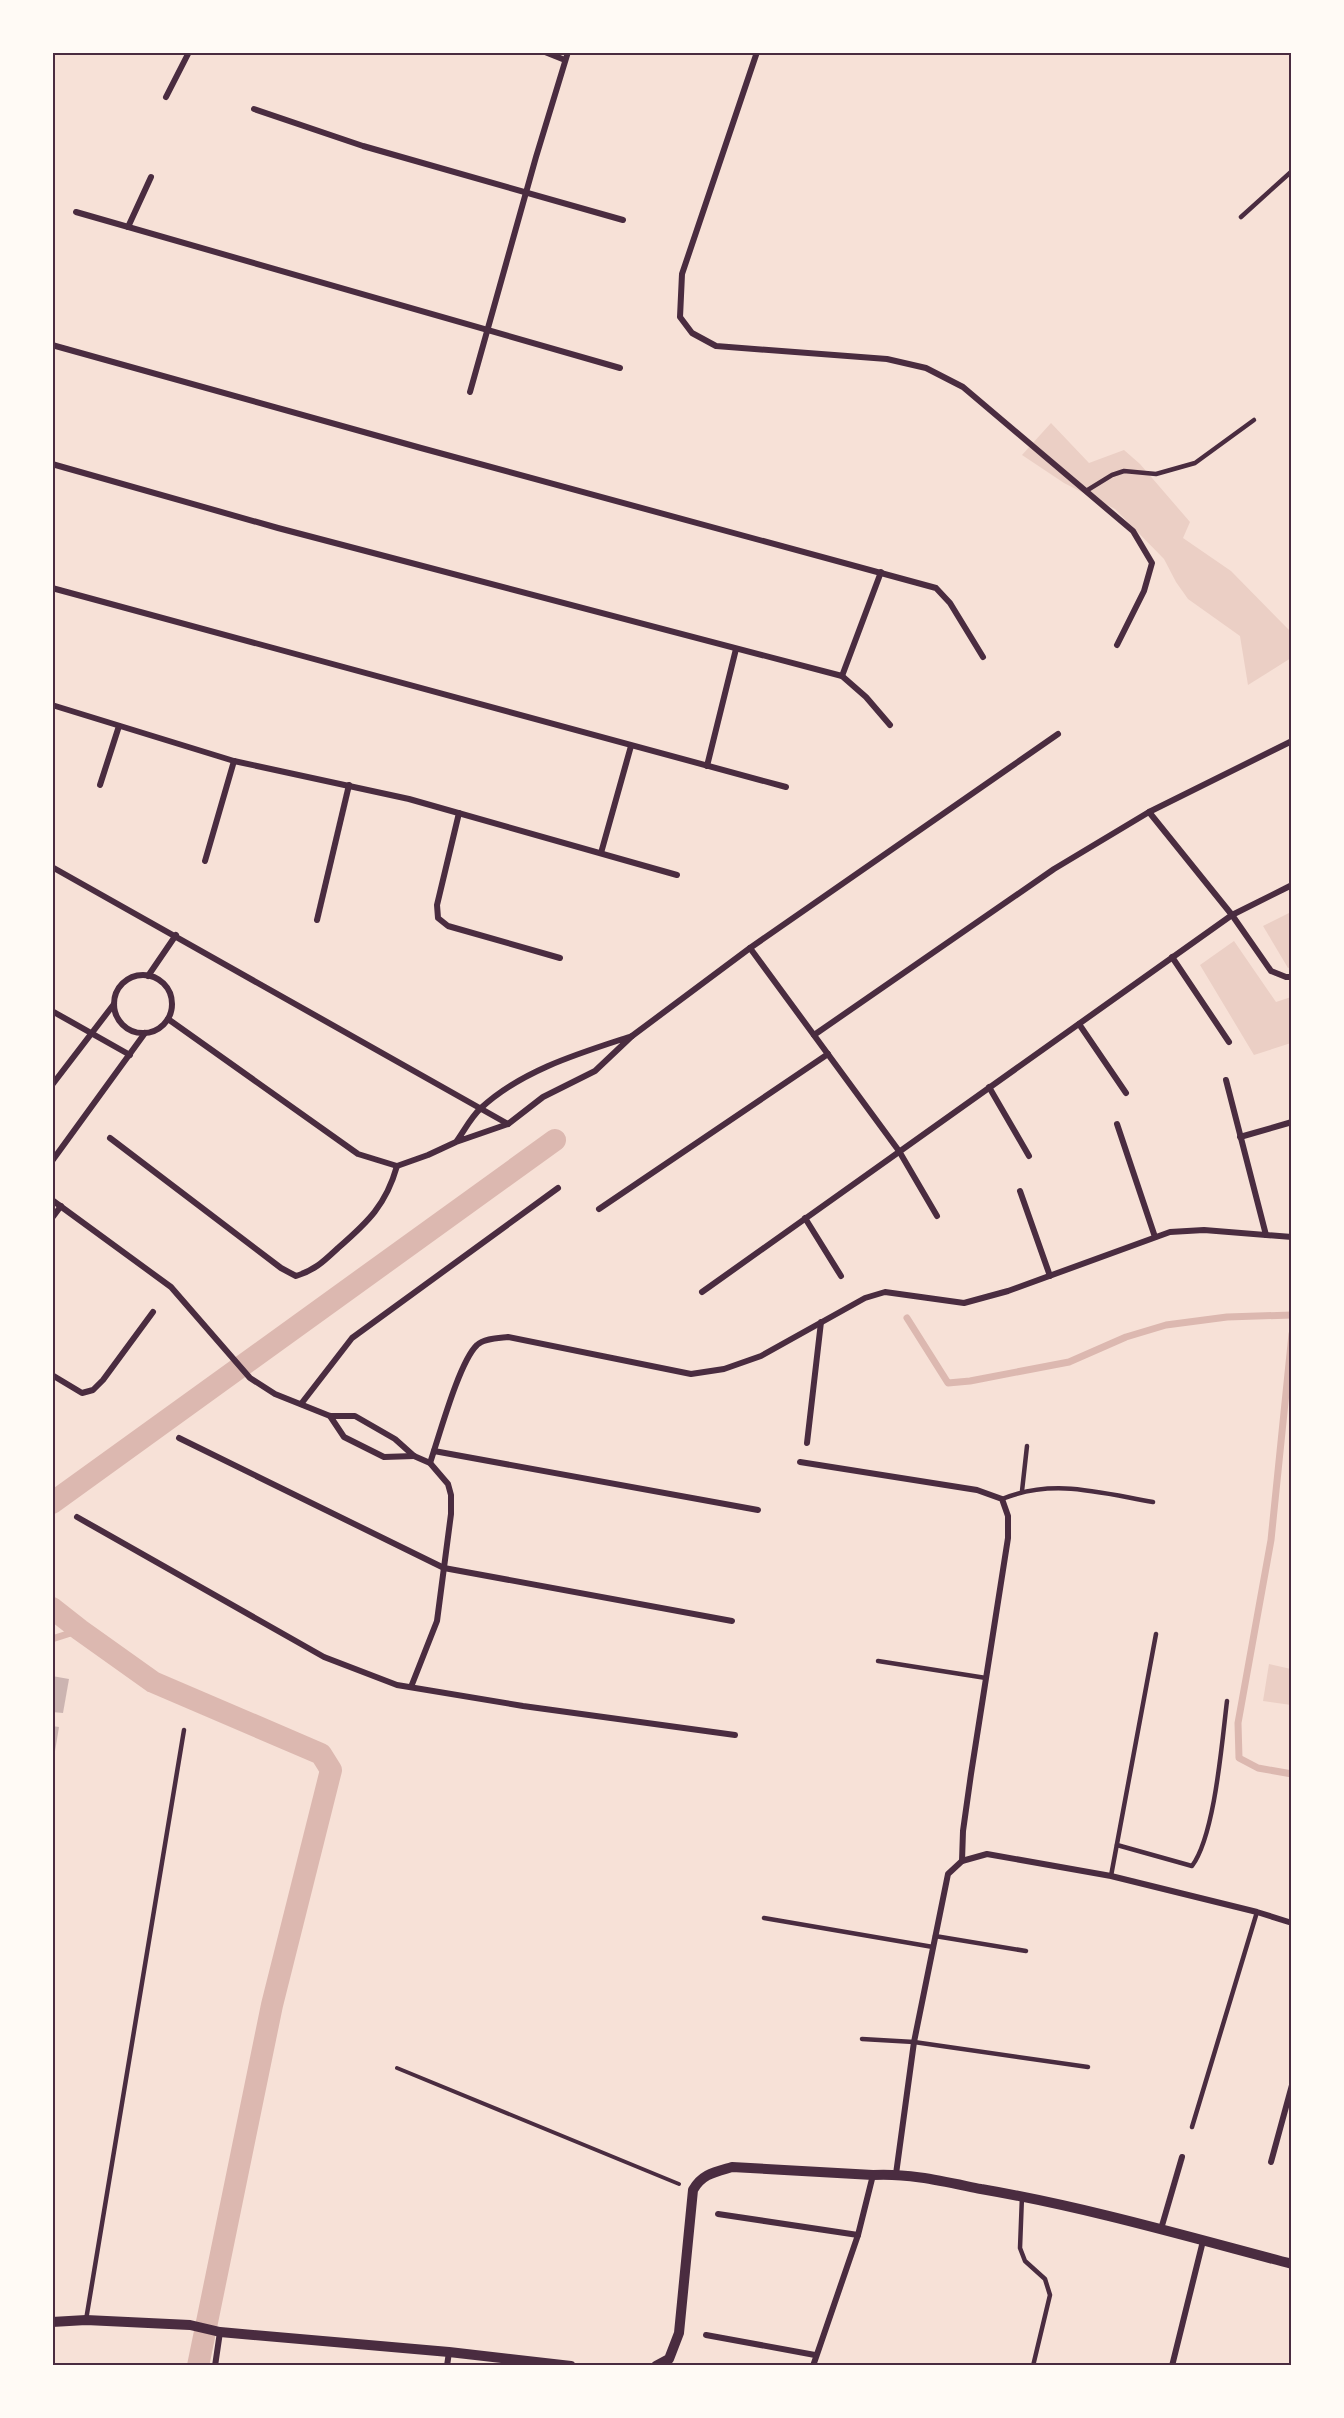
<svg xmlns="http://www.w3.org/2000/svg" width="1344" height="2418" viewBox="0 0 1344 2418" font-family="Raleway,sans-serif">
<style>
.green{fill:#ebcfc5}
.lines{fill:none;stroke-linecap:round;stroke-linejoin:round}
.stream{stroke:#dcb8b0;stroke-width:7}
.canal{stroke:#dcb8b0;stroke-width:22}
.building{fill:#ccb4b1}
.path{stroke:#4a2c40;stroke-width:4}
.service{stroke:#4a2c40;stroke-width:4.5}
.minor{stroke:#4a2c40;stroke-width:6}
.tertiary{stroke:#4a2c40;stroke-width:10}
.neatline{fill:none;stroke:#4a2c40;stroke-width:2}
</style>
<rect width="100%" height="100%" fill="#f7e1d7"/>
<g class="green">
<polygon points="1051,423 1089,463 1124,450 1140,464 1190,522 1183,538 1231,571 1291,632 1291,658 1248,685 1240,636 1188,599 1176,582 1164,559 1115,509 1064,483 1022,455"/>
<polygon points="1291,912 1291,967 1288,968 1263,926"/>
<polygon points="1234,941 1276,1002 1291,997 1291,1043 1254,1055 1200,965"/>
<polygon points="1269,1664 1291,1669 1291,1705 1263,1701"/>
</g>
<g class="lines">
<g class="stream">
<polyline points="907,1318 948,1383 970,1381 1069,1362 1126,1337 1166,1325 1227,1317 1292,1315"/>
<polyline points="1292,1334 1271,1540 1238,1723 1239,1758 1258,1768 1292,1774"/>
<polyline points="52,1639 80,1630"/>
</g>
<g class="canal">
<polyline points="52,1503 555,1140"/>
<polyline points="52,1608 80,1630 153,1682 321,1754 331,1770 272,2005 198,2366"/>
</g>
</g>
<g class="building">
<polygon points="52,1676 69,1679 63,1713 52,1712"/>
<polygon points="52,1726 59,1727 54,1757 52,1757"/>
</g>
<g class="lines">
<polyline class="path" points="397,2068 679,2184"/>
<g class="service">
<polyline points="1241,217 1292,171"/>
<polyline points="1086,491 1112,475 1124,471 1156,474 1195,463 1254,420"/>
<polyline points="1022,1491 1027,1446"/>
<path d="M1002,1499C1053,1478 1101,1493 1153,1502"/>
<polyline points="878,1661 986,1678"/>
<path d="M1117,1845L1192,1866C1215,1835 1222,1741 1227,1701"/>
<polyline points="1111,1876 1156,1634"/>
<polyline points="764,1918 933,1947"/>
<polyline points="935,1936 1026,1951"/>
<polyline points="862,2039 914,2042 1088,2067"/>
<polyline points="1192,2127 1257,1912"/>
<polyline points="1022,2196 1020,2248 1025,2261 1045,2279 1050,2295 1033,2366"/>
<polyline points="86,2320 184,1730"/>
</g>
<g class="minor">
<polyline points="545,52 565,60"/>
<polyline points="757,52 682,274 680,317 692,333 716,346 887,359 926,368 963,387 1133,531 1152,563 1144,591 1117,645"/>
<polyline points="166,97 189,52"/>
<polyline points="254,109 363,146 623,220"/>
<polyline points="76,212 620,368"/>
<polyline points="128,227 151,177"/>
<polyline points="52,345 421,448 936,588 950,603 983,657"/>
<polyline points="470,392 536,157 568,52"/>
<polyline points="52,464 278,528 842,676 866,697 890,725"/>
<polyline points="52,588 786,787"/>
<polyline points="842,676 881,572"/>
<polyline points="52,705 234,761 409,799 677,875"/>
<polyline points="707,766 736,649"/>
<polyline points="100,785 119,726"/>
<polyline points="1149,812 1232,915 1271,971 1286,977 1292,977"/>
<polyline points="459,813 437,905 438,918 448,926 560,958"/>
<polyline points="601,853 631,746"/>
<polyline points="205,861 234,761"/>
<polyline points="52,867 508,1124"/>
<polyline points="317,920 349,785"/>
<polyline points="750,948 899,1151 937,1216"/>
<polyline points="1172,957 1229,1042"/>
<circle cx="143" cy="1004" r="29"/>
<polyline points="148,976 176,935"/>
<polyline points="52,1011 130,1055"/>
<path d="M168,1019L358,1154L397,1166L428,1155L456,1142L508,1124L543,1097L595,1071L632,1036C580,1053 522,1070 481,1108C471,1117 464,1131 456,1142"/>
<polyline points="1079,1024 1126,1093"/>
<polyline points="814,1035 1054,869 1149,812 1292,741"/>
<polyline points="632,1036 750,948 1058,734"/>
<polyline points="1226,1080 1266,1235"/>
<polyline points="52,1085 114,1004"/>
<polyline points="989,1087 1029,1156"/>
<polyline points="1117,1124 1155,1237"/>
<polyline points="1240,1137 1292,1122"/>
<path d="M110,1138L281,1268L296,1276C315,1270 323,1262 338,1248C368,1222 386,1205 397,1166"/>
<polyline points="52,1161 145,1033"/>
<polyline points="1020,1191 1050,1276"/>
<polyline points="52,1200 171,1287 250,1378 275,1394 330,1416 355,1416 395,1439 414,1456 430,1463 448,1484 451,1495 451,1514 437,1621 411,1687"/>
<polyline points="599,1209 828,1054"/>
<polyline points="52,1218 61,1206"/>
<polyline points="805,1218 841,1276"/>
<polyline points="702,1292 1232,915 1292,885"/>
<polyline points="52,1375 82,1393 93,1390 103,1380 153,1312"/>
<polyline points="301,1404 352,1338 558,1188"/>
<polyline points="330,1416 344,1437 384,1457 414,1456"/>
<polyline points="179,1438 444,1568 732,1621"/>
<polyline points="807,1443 821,1322"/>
<polyline points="434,1451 758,1510"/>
<polyline points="800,1462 977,1490 1002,1499 1008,1516 1008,1538 971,1774 963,1831 962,1861"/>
<path d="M430,1463C439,1437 459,1362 477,1345C484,1338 499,1338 508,1337L691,1374L724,1369L761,1356L865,1298L885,1292L964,1303L1008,1291L1170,1232L1204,1230L1292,1237"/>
<polyline points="77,1517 324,1657 397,1685 523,1706 735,1735"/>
<polyline points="1271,2162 1292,2085"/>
<polyline points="896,2174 914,2042 948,1874 962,1861 987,1854 1111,1876 1257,1912 1292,1923"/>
<polyline points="718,2214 858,2235"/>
<polyline points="1161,2229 1182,2157"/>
<polyline points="706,2335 815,2355"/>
<polyline points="215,2366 220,2332"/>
<polyline points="447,2366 449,2352"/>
<polyline points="813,2366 858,2235 873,2175"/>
<polyline points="1172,2366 1203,2241"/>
</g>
<g class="tertiary">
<polyline points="52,2322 86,2320 190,2325 220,2332 449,2352 571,2366"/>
<path d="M656,2366L669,2359L679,2333L693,2190C702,2174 715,2172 732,2167L873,2175C910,2173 946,2182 981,2189C1086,2207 1189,2237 1292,2264"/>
</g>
</g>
<rect width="1344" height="2418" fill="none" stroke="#fffaf5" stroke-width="108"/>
<rect x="54" y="54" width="1236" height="2310" class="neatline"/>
</svg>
